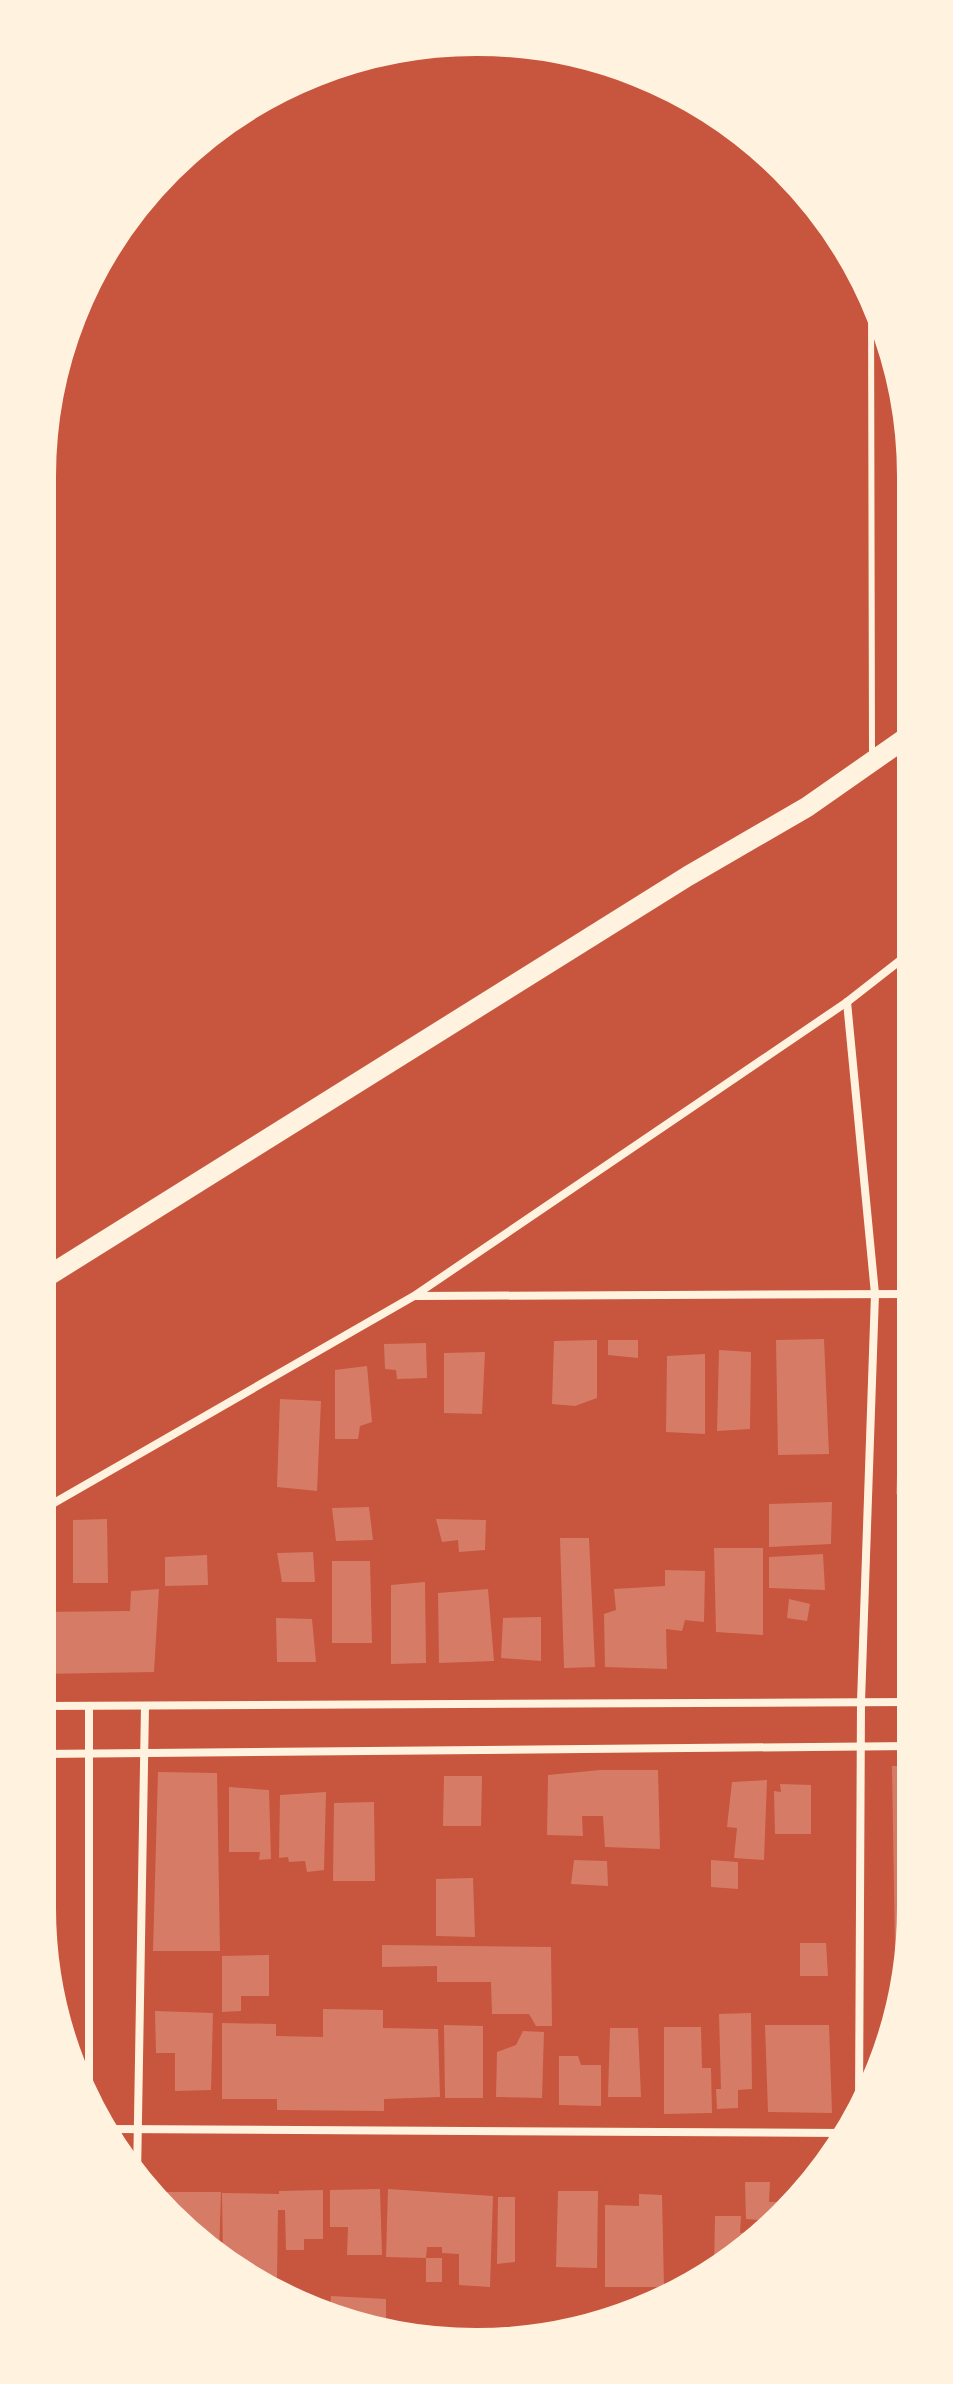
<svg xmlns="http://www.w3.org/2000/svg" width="953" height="2384" viewBox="0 0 953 2384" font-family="Montserrat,sans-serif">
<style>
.building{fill:#d67c66}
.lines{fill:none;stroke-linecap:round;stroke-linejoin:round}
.service{stroke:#fff3e0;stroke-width:6}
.minor{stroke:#fff3e0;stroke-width:8}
.primary{stroke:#fff3e0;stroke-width:20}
.rim{fill:none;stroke:#fff3e0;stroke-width:4}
</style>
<rect width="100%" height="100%" fill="#c8553d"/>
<g class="building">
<polygon points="904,1176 911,1177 909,1248"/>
<polygon points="824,1339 829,1454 778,1455 776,1340"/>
<polygon points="597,1340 597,1398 575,1406 552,1404 554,1341"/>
<polygon points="608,1340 638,1340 638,1358 608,1355"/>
<polygon points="426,1343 427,1378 397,1379 396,1370 385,1369 384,1344"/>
<polygon points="719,1350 751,1352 750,1429 717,1431"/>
<polygon points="485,1352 482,1414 444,1413 444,1353"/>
<polygon points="705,1354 705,1434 666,1432 667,1356"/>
<polygon points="904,1355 912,1355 912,1406 903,1406"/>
<polygon points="367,1366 372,1422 360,1426 358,1439 335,1439 335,1370"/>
<polygon points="280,1399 321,1401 317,1491 277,1487"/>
<polygon points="912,1437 912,1496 896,1494 899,1438"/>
<polygon points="832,1502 831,1544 769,1547 769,1504"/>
<polygon points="369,1507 373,1540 336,1541 332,1508"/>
<polygon points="901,1508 912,1508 912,1542 898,1542"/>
<polygon points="107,1519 108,1583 73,1583 73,1520"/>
<polygon points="436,1519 486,1520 485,1550 459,1552 458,1540 442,1542"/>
<polygon points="560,1538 589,1538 595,1667 564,1668"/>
<polygon points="714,1548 763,1548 763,1635 716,1632"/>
<polygon points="313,1552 315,1582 282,1582 277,1553"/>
<polygon points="823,1554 825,1590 769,1588 769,1557"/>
<polygon points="207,1555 208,1585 165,1586 165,1557"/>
<polygon points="332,1561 370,1561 372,1643 332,1643"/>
<polygon points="665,1570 705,1571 704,1622 685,1620 682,1631 666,1629 667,1669 605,1667 604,1614 616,1610 614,1589 665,1586"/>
<polygon points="903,1578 912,1578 912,1671 901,1671"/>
<polygon points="425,1582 426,1663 391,1664 391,1585"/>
<polygon points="159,1589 154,1672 40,1674 40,1612 130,1611 131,1591"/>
<polygon points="488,1589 494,1661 439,1663 438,1593"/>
<polygon points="789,1599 810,1604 807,1621 787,1618"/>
<polygon points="541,1617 541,1661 501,1658 503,1618"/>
<polygon points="276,1618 312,1619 316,1662 277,1662"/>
<polygon points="892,1766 913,1766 913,1908 896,2013"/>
<polygon points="600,1770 658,1770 660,1849 605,1847 603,1816 582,1816 583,1836 547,1835 548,1775"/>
<polygon points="158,1772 217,1773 220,1951 153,1951"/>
<polygon points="444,1776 482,1776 481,1826 443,1826"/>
<polygon points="767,1780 764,1860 734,1858 737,1828 727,1827 732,1782"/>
<polygon points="780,1784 811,1785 811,1834 775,1834 774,1791 781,1792"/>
<polygon points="229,1787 269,1790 271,1859 259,1860 260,1852 229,1852"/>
<polygon points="326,1792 324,1870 307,1872 305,1861 289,1862 288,1857 279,1858 280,1795"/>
<polygon points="374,1802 375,1881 333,1881 334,1803"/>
<rect x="40" y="1844" width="8" height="58"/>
<polygon points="574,1860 607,1861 608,1886 571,1884"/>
<polygon points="711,1860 738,1862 738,1889 711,1887"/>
<polygon points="473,1878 475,1937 436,1936 436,1879"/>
<polygon points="800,1943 826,1943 828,1976 800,1976"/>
<polygon points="382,1945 551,1947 552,2026 536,2026 529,2014 492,2014 491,1982 437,1982 437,1966 382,1967"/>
<polygon points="47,1947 53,1947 53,1974 51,1975"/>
<polygon points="269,1955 269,1996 241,1996 241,2011 222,2012 222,1956"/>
<polygon points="323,2009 383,2010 383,2028 438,2029 440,2097 384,2099 384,2111 277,2110 277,2099 222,2099 222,2023 276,2024 276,2036 323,2037"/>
<polygon points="155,2011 213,2013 211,2090 175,2091 175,2053 156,2053"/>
<polygon points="751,2013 752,2089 738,2090 738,2108 717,2109 716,2089 721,2089 719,2014"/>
<polygon points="444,2025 483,2026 483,2098 445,2098"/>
<polygon points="765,2025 829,2025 832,2113 768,2112"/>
<polygon points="664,2027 701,2027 702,2068 711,2068 712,2113 664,2114"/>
<polygon points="610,2028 638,2028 641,2097 608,2097"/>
<polygon points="523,2031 544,2032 542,2098 496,2097 497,2052 516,2045"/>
<polygon points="559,2056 578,2056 581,2065 601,2065 601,2106 559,2105"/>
<polygon points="745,2182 770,2182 769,2202 792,2202 760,2232 760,2220 746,2219"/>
<polygon points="380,2189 382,2255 347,2255 348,2227 330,2227 330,2190"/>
<polygon points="388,2189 493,2196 490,2287 459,2285 459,2254 442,2253 442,2247 427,2247 426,2258 386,2257"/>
<polygon points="323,2190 323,2239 304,2239 304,2250 286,2250 285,2210 278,2210 277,2280 264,2281 263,2270 238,2269 223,2257 222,2193 279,2194 279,2191"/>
<polygon points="558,2191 598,2191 597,2268 556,2267"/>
<polygon points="155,2192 221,2192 219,2254 155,2201"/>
<polygon points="639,2194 662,2195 664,2287 605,2287 605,2205 639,2206"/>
<polygon points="498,2197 515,2197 515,2262 497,2264"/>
<polygon points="715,2216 741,2216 740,2233 749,2232 748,2243 721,2269 714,2269"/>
<rect x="426" y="2258" width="16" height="24"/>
<polygon points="331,2296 386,2299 386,2329 330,2310"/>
</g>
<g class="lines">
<polyline class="service" points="871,292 872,756"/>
<g class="minor">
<polyline points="847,1002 875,1294 861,1702 859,2106"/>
<polyline points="416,1296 911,1294"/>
<polyline points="40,1511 414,1296 847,1002 911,952"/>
<polyline points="40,1706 912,1702"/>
<polyline points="89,1706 89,2093"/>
<polyline points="40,1754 913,1746"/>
<polyline points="110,2129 844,2133"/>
<polyline points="137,2177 145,1706"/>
</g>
<polyline class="primary" points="40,1281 688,876 807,807 910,735"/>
</g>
<path d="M0 0H953V2384H0ZM476 54H477A422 422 0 0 1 899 476V1908A422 422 0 0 1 477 2330H476A422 422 0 0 1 54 1908V476A422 422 0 0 1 476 54Z" fill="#fff3e0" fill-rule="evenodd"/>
<path class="rim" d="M476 54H477A422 422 0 0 1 899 476V1908A422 422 0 0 1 477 2330H476A422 422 0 0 1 54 1908V476A422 422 0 0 1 476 54Z"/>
</svg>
